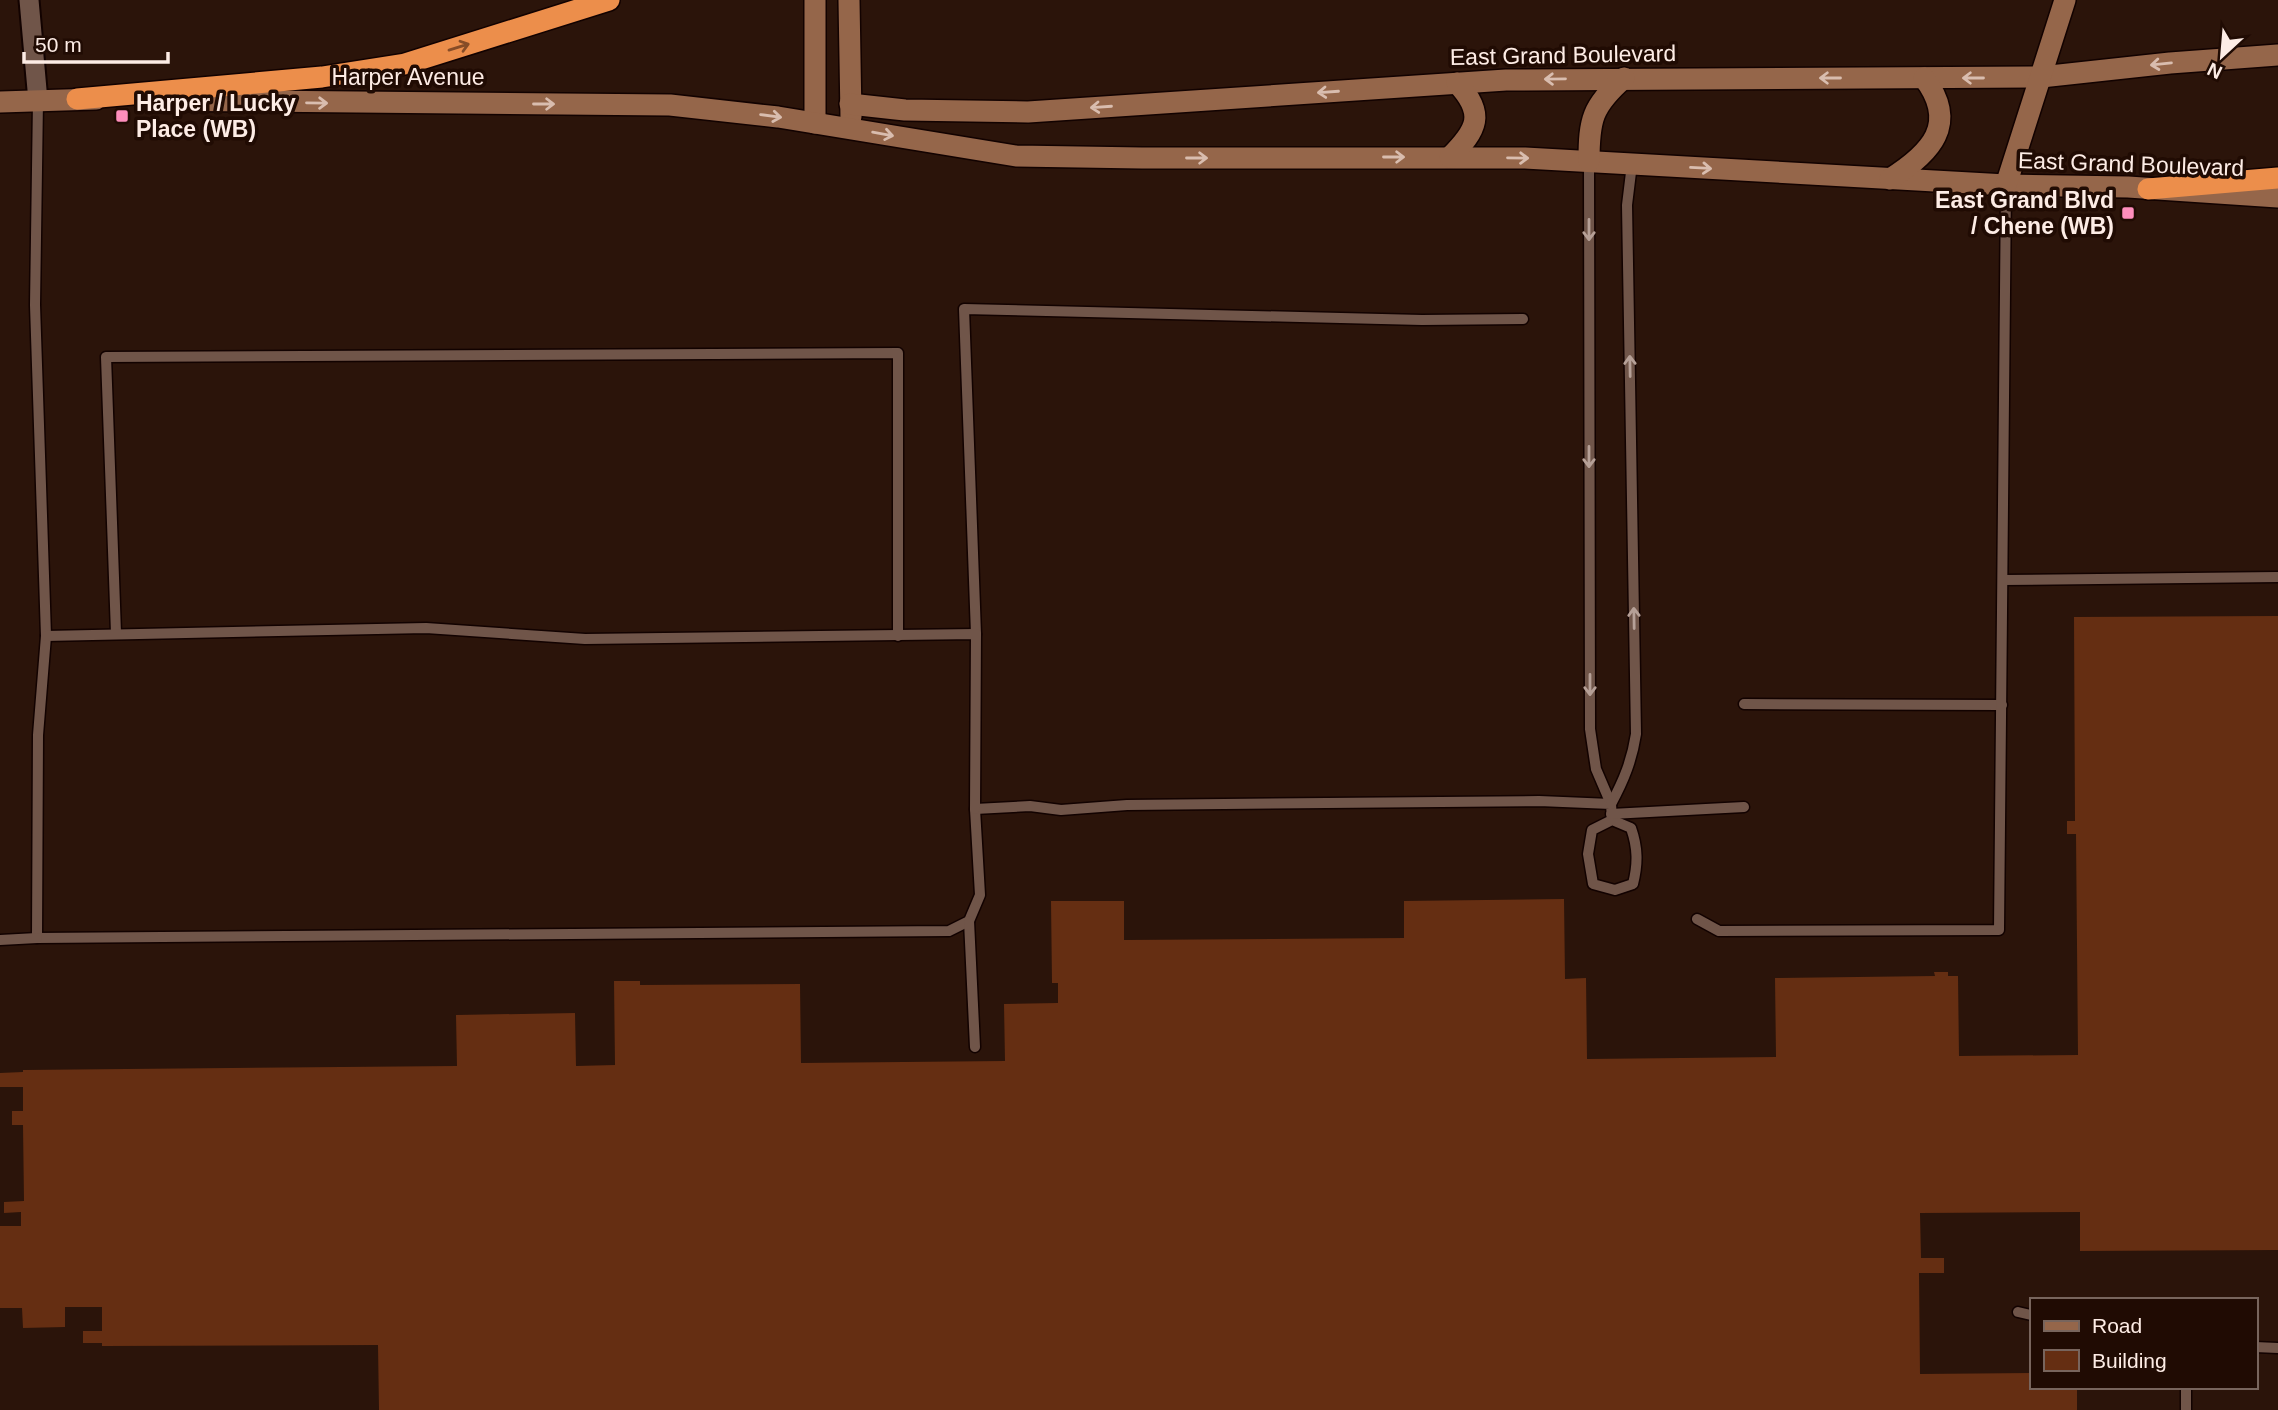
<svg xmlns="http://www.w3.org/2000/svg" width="2278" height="1410" viewBox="0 0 2278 1410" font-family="Helvetica,sans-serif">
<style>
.building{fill:#652e12}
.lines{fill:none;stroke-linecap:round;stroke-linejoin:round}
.lane-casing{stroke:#120200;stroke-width:13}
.street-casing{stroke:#120200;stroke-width:23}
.secondary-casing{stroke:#120200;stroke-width:24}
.highway-casing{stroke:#120200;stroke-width:24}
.lane{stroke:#705549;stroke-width:10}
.street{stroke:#705549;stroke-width:19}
.secondary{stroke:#95664a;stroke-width:21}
.highway{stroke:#ec8e4b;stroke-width:21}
.oneway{stroke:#864c27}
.oneway2{stroke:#d9bdaf}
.oneway3{stroke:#b6a097}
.poi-dot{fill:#fe8ebc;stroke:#200b03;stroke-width:2.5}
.labels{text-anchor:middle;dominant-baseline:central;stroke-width:7;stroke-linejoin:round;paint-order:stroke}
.street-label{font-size:23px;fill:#fdece5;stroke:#200b03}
.poi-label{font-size:23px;font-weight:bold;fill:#fdece5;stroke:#200b03;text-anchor:start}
</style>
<rect width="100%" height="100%" fill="#2b140a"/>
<polygon class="building" points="2278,616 2278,1250 2080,1251 2080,1212 1920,1213 1921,1258 1944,1258 1944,1273 1919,1273 1920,1374 2031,1373 2031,1387 2077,1387 2077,1410 379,1410 378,1345 102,1346 102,1343 83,1343 83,1331 102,1331 102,1307 65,1307 65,1327 23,1328 22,1308 0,1308 0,1226 21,1226 21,1212 4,1213 4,1202 24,1201 23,1125 12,1125 12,1111 23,1111 23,1087 0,1087 0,1073 23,1072 23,1070 457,1066 456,1015 575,1013 576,1066 615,1065 614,981 640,981 640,985 800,984 801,1063 1005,1061 1004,1004 1058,1003 1058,983 1052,983 1051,901 1124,901 1124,940 1404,938 1404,901 1564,899 1565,979 1586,978 1587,1059 1776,1057 1775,978 1935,976 1934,972 1948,972 1948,976 1958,976 1959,1056 2078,1055 2076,834 2067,834 2067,821 2075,821 2074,617"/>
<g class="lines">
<defs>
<g id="lane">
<path d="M38,101L35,305L46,636L38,735L37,938L949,931L969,921L980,895L975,809L1030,806L1061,810L1127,805L1539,801L1611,804L1612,820L1592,830L1588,854L1593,884L1615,890L1633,884C1638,864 1638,848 1631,828L1612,820"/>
<polyline points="1589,162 1590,729 1596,769 1611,804"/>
<polyline points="2003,580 2278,577"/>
<polyline points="116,633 106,357 898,353 898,636"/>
<polyline points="976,634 964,309 1422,320 1523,319"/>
<polyline points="46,636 426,628 585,639 976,634 975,809"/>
<polyline points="1744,704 2002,705"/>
<path d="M1611,804C1624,780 1632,760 1636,734L1627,205L1632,164"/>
<polyline points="1611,814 1744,807"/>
<polyline points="1697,919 1719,931 1999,930 2006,185"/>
<polyline points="969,921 975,1047"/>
<polyline points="0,940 37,938"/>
<polyline points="2018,1312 2031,1315"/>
<polyline points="2255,1347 2278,1348"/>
<polyline points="2186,1410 2186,1387"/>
</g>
<polyline id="street" points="29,0 38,101"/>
<g id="secondary">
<polyline points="815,0 815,123"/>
<polyline points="849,0 851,117"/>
<polyline points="145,100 670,105 778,117 1016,156 1142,158 1525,158 2006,185 2128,187 2278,197"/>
<polyline points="0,102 96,99"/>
<polyline points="850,104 905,110 1028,112 1506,80 2041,77 2170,63 2278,55"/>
<path d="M1450,157C1477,130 1486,114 1457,83"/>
<path d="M1589,161C1589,120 1592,106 1624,78"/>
<path d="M1890,179C1931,153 1959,124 1924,78"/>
<polyline points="2006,185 2065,0"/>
</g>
<g id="highway">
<polyline points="77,99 322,77 405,64 609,0"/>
<polyline points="2148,189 2278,178"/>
</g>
</defs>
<use href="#lane" class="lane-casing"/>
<use href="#street" class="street-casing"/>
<use href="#secondary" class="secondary-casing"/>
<use href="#highway" class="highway-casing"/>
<use href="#lane" class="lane"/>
<use href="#street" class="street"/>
<use href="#secondary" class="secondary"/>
<use href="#highway" class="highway"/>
</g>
<defs><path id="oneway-shaft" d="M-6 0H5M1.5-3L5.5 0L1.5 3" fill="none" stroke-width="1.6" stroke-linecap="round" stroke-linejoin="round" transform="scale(1.75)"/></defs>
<use class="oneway" href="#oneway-shaft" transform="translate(459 47) rotate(-17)"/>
<g class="oneway2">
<use href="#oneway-shaft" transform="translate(2161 64) rotate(174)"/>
<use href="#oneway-shaft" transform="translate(1830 78) rotate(180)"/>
<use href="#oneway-shaft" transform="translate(1973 78) rotate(180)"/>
<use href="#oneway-shaft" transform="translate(1555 79) rotate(179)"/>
<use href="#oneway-shaft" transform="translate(1328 92) rotate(176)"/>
<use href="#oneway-shaft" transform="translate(317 103) rotate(1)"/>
<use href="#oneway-shaft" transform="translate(544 104)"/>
<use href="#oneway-shaft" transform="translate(1101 107) rotate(176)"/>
<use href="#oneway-shaft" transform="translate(771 116) rotate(8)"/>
<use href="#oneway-shaft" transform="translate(883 134) rotate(10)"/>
<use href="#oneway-shaft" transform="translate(1394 157)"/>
<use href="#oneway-shaft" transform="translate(1197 158)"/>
<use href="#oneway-shaft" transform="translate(1518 158) rotate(1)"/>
<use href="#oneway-shaft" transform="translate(1701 168) rotate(3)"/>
</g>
<g class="oneway3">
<use href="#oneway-shaft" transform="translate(1589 230) rotate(90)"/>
<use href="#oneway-shaft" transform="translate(1630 366) rotate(-91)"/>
<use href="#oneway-shaft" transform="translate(1589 457) rotate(90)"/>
<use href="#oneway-shaft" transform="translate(1634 618) rotate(-91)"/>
<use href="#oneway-shaft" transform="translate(1590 685) rotate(90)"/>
</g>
<g class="poi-dot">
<rect x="115" y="109" width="14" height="14" rx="3.5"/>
<rect x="2121" y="206" width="14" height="14" rx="3.5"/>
</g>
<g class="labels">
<g class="street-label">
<text transform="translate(1563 55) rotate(-1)">East Grand Boulevard</text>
<text x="408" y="77">Harper Avenue</text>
<text transform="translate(2131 164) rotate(2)">East Grand Boulevard</text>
</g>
<g class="poi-label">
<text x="136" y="103">Harper / Lucky<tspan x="136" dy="26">Place (WB)</tspan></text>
<text x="2114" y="200" text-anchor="end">East Grand Blvd<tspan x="2114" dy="26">/ Chene (WB)</tspan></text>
</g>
</g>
<rect x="2030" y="1298" width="228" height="91" fill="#200b03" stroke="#78655d" stroke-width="2"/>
<rect x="2044" y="1321" width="35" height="10" fill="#95664a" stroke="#78655d" stroke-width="2"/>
<text x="2092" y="1333" font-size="21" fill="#fdece5">Road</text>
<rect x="2044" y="1350" width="35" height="21" fill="#652e12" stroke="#78655d" stroke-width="2"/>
<text x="2092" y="1368" font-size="21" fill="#fdece5">Building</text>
<g transform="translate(2222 56) rotate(206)" stroke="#200b03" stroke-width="5" paint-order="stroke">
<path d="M0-5L12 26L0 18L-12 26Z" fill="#fdece5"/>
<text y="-10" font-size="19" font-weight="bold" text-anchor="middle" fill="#fdece5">N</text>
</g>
<path d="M24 52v10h144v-10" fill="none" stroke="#fdece5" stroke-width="3.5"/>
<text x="35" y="52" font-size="21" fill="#fdece5" stroke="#200b03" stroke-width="5" paint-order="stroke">50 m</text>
</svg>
